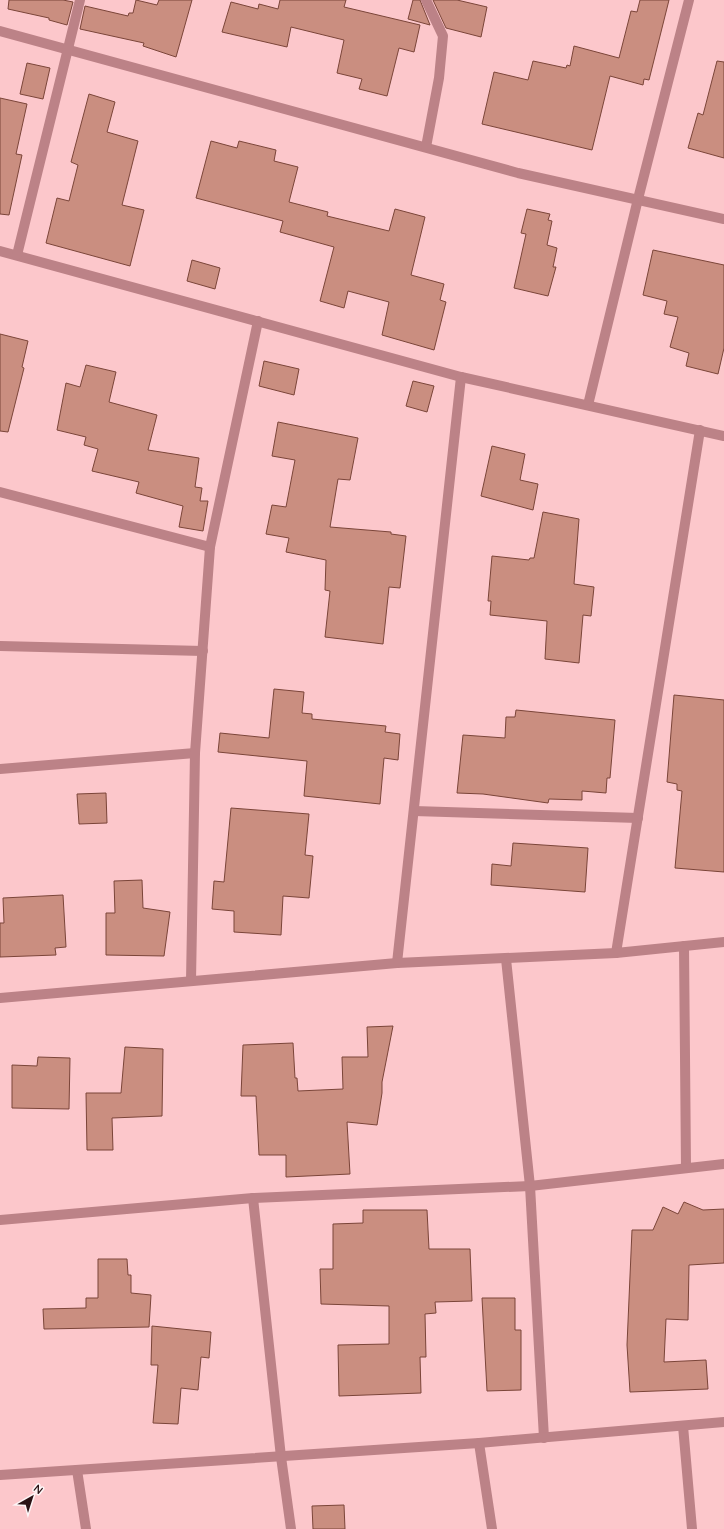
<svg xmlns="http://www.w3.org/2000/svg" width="724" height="1529" viewBox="0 0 724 1529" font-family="Quicksand,sans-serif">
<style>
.building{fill:#ca8e80;stroke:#7b4539}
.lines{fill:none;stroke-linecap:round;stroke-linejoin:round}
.street{stroke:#bc8287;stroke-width:10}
</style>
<rect width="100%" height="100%" fill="#fcc7cb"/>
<g class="building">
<polygon points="9,0 63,0 73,2 67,25 49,20 49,18 8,9"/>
<polygon points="136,0 157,5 159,0 192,0 176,57 143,46 144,43 80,29 85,6 128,16 129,13 133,13"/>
<polygon points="280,0 346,0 344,7 420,25 414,52 399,48 387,96 359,89 362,79 337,73 344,40 291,27 287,47 222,32 231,2 258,9 259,4 278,9"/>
<polygon points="413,0 420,0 430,25 408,19"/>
<polygon points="433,0 457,0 487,7 481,37 446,28"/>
<polygon points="640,0 669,0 649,80 644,79 643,85 610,76 592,150 482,124 494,72 528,80 533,61 566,68 567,65 570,66 574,46 619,58 631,11 637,12"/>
<polygon points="717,61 724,62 724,158 688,148 698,113 703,115"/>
<polygon points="27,63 50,68 43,99 20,94"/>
<polygon points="89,94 115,102 107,132 138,141 122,205 144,210 130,266 46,243 57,198 69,201 78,165 71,162"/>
<polygon points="0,98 27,104 16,154 22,155 9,215 0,214"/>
<polygon points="211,141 237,148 239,141 276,150 274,161 298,167 289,202 328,212 327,216 389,231 395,209 425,217 411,275 444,284 440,300 446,302 434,350 382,335 389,302 348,291 344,308 320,301 334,247 280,232 283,221 196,198"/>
<polygon points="527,209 550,214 548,220 552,221 547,245 557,248 553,267 556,267 548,296 514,288 526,234 521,233"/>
<polygon points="653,250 724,265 724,348 718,374 686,366 689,353 670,347 678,317 664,314 667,301 643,295"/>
<polygon points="192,260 220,268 215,289 187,281"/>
<polygon points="0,334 28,341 22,367 24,368 8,432 0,431"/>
<polygon points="264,361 299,369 294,395 259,386"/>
<polygon points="86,365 116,372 109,402 157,415 148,450 199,458 195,487 202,488 200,501 208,501 203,531 179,527 183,506 136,493 139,482 92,471 98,449 84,445 86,437 57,430 66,383 80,387"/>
<polygon points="413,381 434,386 427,412 406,406"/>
<polygon points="278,422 358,438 350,480 338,479 330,527 391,532 391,534 406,536 400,588 389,587 383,644 325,637 330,591 325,590 326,560 286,552 289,538 266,534 272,505 286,507 295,460 272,456"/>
<polygon points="492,446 525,454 520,480 538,484 533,510 481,496"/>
<polygon points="543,512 579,519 574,584 594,587 591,616 583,615 579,663 545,659 547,621 490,615 491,601 488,601 492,556 529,560 530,558 534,558"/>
<polygon points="274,689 304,692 302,713 312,714 312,719 386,726 385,732 400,734 398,760 384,758 380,804 304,796 307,761 218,752 220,733 269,738"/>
<polygon points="674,695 724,700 724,872 675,868 682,791 677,790 677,784 667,782"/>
<polygon points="516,710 615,720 610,778 607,778 606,793 582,791 582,800 549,799 548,803 483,794 457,793 463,735 505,738 506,717 515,717"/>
<polygon points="106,793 107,823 79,824 77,794"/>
<polygon points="231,808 309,814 305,855 313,856 309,898 283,896 281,935 234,932 234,911 212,909 214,881 224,882"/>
<polygon points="513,843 588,848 585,892 491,885 492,864 511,866"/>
<polygon points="142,880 143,908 170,912 164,956 106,955 106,913 115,913 114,881"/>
<polygon points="63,895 66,947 55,948 56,955 0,957 0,923 4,923 3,898"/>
<polygon points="393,1026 382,1082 382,1093 377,1125 347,1122 350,1174 286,1177 286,1155 259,1155 256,1096 241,1096 243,1045 293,1043 295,1078 297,1078 298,1091 343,1089 342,1057 368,1057 367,1027"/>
<polygon points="125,1047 163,1049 162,1116 112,1118 113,1150 87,1150 86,1093 121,1093"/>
<polygon points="38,1057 70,1058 69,1109 12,1108 12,1065 37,1066"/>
<polygon points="684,1202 703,1210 724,1209 724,1263 689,1265 688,1320 666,1319 664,1362 706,1360 708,1389 630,1392 627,1345 632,1230 653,1230 663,1207 678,1214"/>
<polygon points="363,1210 427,1210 429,1249 470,1249 472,1301 435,1302 436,1313 425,1314 426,1357 420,1357 421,1393 339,1396 338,1345 389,1344 389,1306 321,1304 320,1269 333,1269 333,1224 363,1223"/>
<polygon points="98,1259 127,1259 128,1275 131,1275 131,1293 151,1295 149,1327 44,1329 43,1309 86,1308 86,1298 98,1298"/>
<polygon points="482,1298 515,1298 515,1330 521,1330 521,1390 487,1391"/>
<polygon points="152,1326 211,1332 209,1358 201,1357 198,1390 181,1388 178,1424 153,1423 158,1365 151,1365"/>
<polygon points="344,1505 345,1529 313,1529 312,1506"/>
</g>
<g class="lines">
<g class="street">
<polyline points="0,31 518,173 724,219"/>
<polyline points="426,147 439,78 443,36 426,0"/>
<polyline points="0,251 461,377 724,436"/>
<polyline points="17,255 80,0"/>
<polyline points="588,405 638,199 689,0"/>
<polyline points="0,492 210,547"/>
<polyline points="0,646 203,651"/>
<polyline points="0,769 195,753"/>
<polyline points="414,811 638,818"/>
<polyline points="684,946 686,1167"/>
<polyline points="616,953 700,430"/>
<polyline points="506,959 530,1186 544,1438"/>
<polyline points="397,963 461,377"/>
<polyline points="191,981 195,753 210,547 258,321"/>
<polyline points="0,998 397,963 616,953 724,942"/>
<polyline points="253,1198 281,1457 291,1529"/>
<polyline points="0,1220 253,1198 530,1186 724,1164"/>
<polyline points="683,1426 692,1529"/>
<polyline points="479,1443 492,1529"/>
<polyline points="77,1470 86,1529"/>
<polyline points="0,1475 479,1443 724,1422"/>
</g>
</g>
<g transform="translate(32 1497) rotate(39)" stroke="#fdf5f6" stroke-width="3" paint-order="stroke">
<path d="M0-3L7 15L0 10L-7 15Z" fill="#291214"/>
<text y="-6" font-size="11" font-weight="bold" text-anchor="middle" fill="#291214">N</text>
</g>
</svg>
